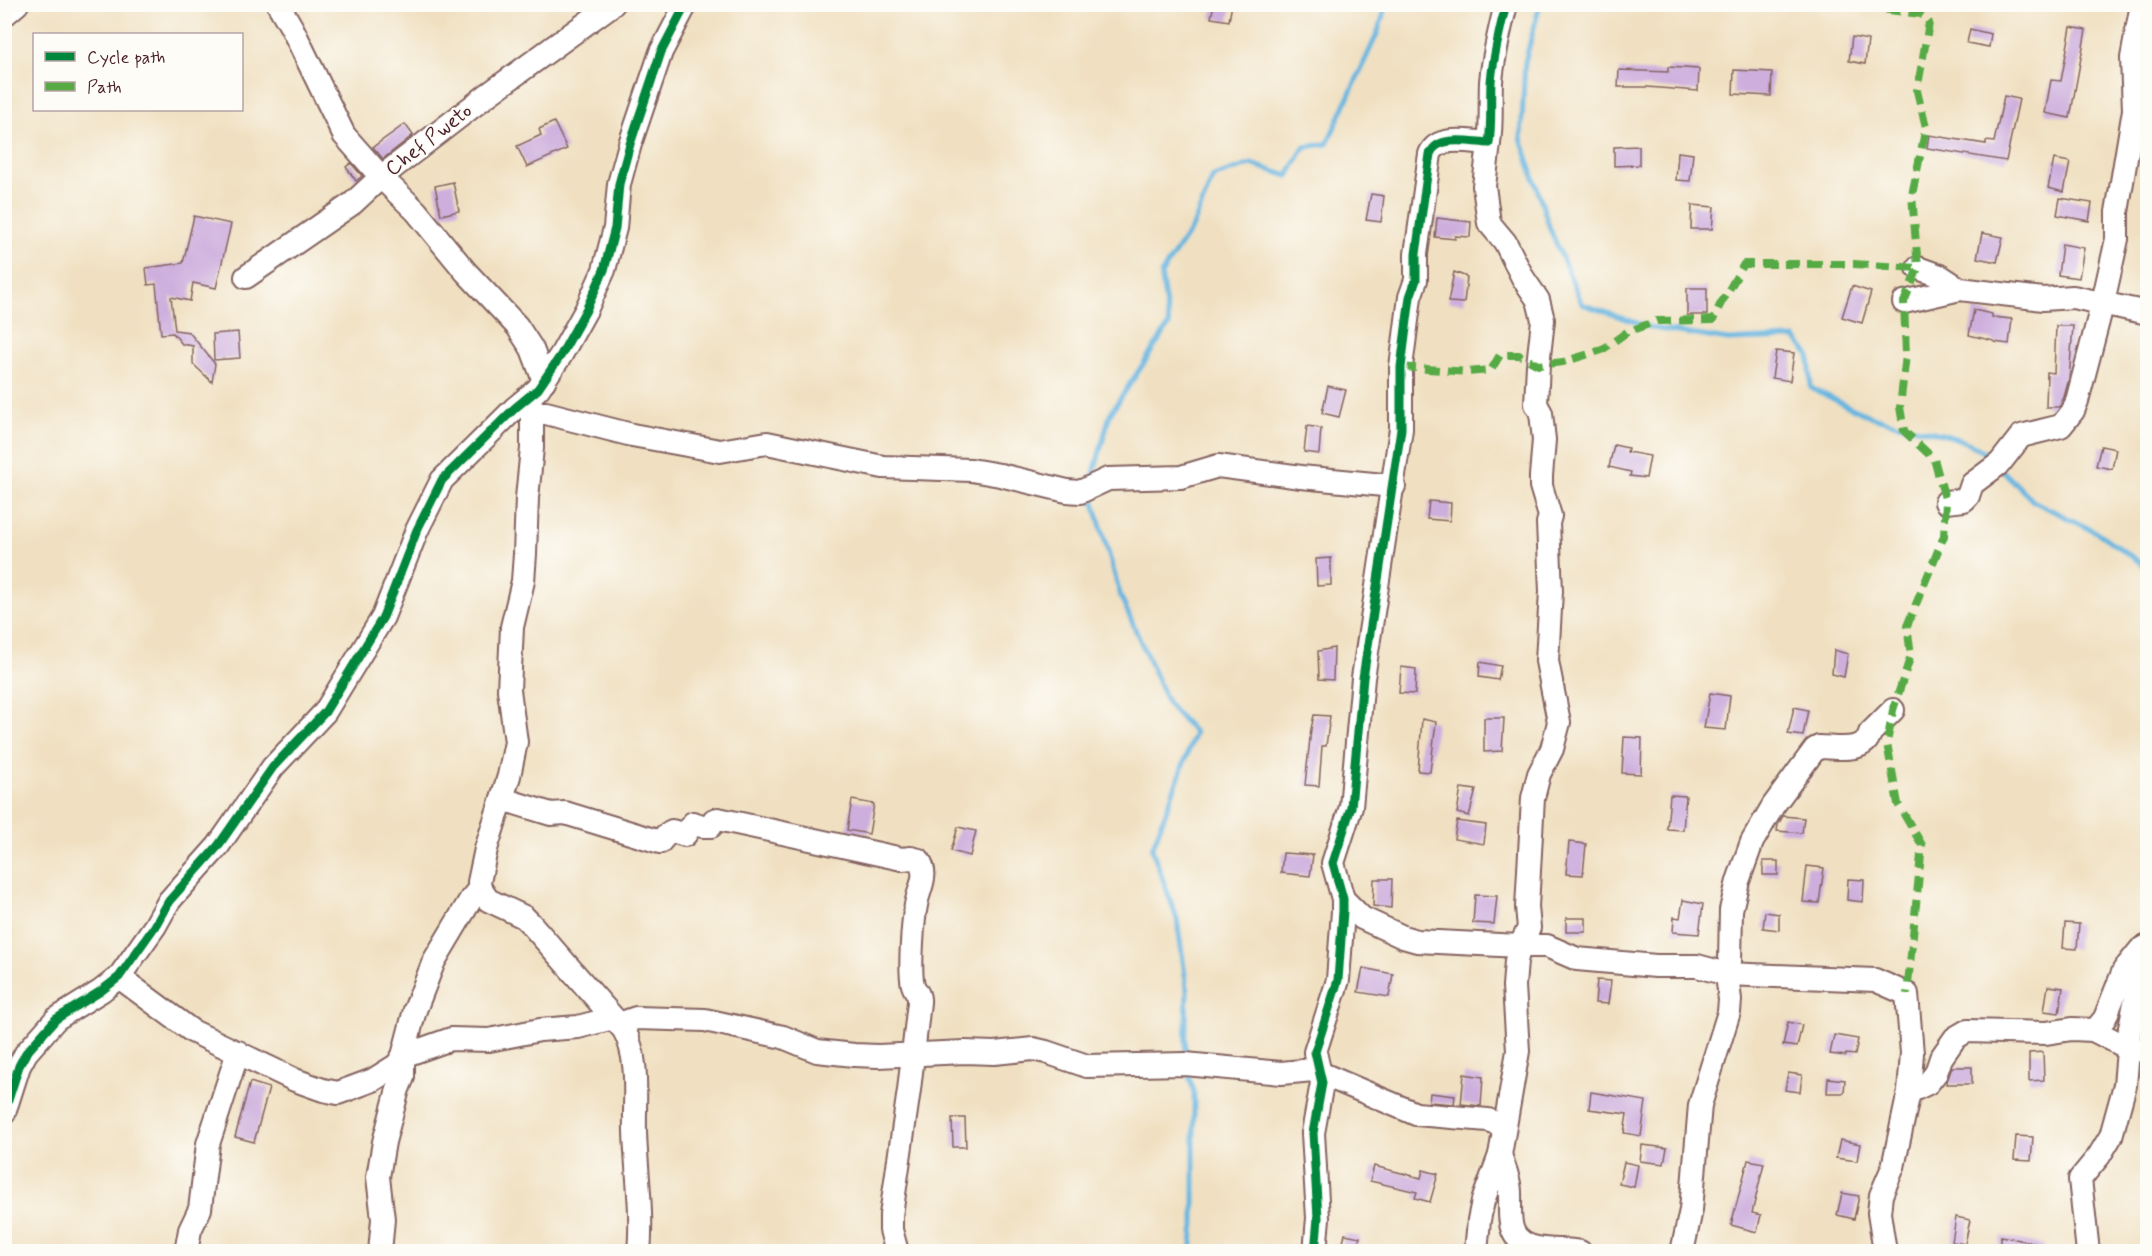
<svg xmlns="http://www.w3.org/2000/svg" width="2152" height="1256" viewBox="0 0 2152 1256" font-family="Mynerve,sans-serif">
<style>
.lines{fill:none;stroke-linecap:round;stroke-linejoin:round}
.stream{stroke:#66b5e0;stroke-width:5}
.building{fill:#cdaedd}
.minor-casing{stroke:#846360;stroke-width:26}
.minor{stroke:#fff;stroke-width:22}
.quiet{stroke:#57aa44;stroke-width:8;stroke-dasharray:15 8;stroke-linecap:butt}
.cycleway-casing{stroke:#fdfcf7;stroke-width:13}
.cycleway{stroke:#00873e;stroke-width:9}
.labels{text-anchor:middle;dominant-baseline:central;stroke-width:4.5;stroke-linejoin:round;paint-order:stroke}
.street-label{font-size:21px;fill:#4a1f2b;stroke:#fdfcf7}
</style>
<rect width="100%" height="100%" fill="#fdfcf7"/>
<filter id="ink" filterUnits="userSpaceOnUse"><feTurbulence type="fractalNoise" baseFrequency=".0167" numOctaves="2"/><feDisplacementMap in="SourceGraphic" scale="12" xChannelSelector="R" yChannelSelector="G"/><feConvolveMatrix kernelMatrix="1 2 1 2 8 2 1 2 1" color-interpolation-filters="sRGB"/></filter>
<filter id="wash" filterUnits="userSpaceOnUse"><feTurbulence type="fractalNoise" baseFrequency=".008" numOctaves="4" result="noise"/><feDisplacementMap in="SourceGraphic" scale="24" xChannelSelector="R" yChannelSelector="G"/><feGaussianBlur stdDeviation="1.35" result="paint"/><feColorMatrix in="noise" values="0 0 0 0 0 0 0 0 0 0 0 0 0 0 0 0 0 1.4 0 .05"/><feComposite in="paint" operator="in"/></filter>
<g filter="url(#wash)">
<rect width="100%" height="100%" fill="#f0e0c1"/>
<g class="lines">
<g class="stream">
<path d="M1540,4L1525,62L1521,138L1550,229L1582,304L1652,328L1728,340L1795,338L1809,355L1811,388C1833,398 1856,412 1879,419C1915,431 1964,431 1993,460"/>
<polyline points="2001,469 2033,501 2098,533 2148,568"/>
<polyline points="1092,480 1110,414 1169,325 1161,274 1193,226 1213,177 1251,164 1288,176 1304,147 1327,144 1377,34 1387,4"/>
<polyline points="1091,492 1121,597 1168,704 1195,733 1152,849 1177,919 1187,989 1185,1060"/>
<polyline points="1187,1071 1194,1091 1194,1224 1191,1252"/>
</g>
</g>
<g id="blocks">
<g class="building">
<polygon points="1214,4 1232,4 1229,21 1211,18"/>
<polygon points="2071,27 2086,30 2070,118 2045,113 2051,80 2061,81"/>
<polygon points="1970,29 1991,34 1989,47 1967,43"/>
<polygon points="1852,37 1868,40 1865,64 1849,61"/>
<polygon points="1668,67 1699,69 1698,91 1647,87 1618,87 1619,70 1668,72"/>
<polygon points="1734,70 1772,72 1771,96 1733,94"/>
<polygon points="2004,96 2019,99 2006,161 1927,148 1929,135 1986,144 1986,141 1994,142"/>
<polygon points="554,122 567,149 527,167 517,146 541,135 539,129"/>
<polygon points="405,124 413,135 383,159 373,147"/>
<polygon points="1639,146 1639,165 1614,166 1614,147"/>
<polygon points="1678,152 1693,154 1690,181 1676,180"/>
<polygon points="2054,159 2070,162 2064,192 2048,188"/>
<polygon points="351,163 362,176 356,181 346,167"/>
<polygon points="453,182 459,211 441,215 435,186"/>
<polygon points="1371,194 1384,196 1381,222 1366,220"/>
<polygon points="2060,198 2092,203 2089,221 2057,215"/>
<polygon points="1692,205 1714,207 1712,229 1691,229"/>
<polygon points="194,216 231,224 216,288 193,283 190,301 171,297 175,330 189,332 215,364 212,382 193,364 193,346 182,344 173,333 161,334 156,284 148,285 146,268 183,263"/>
<polygon points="1437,218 1471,222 1470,237 1455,236 1455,239 1435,237"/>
<polygon points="1982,233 2003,237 1997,262 1977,258"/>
<polygon points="2062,244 2084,248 2079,278 2058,275"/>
<polygon points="1454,272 1467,277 1464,303 1448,302"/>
<polygon points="1852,286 1871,292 1862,323 1842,317"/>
<rect x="1687" y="288" width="20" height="27"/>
<polygon points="1974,310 1992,314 1992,317 2012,319 2009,344 1994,342 1994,341 1969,335"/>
<polygon points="2056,326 2073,326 2069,379 2064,397 2059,407 2046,407 2047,372 2054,373"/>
<polygon points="238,332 240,358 214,360 213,334"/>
<polygon points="1776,351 1794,353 1790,381 1772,378"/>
<polygon points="1328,386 1346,390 1339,417 1322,413"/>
<polygon points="1307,426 1321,428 1319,454 1304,452"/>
<polygon points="1614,445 1628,448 1627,452 1650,456 1646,478 1630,476 1631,472 1609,467"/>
<polygon points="2101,446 2116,449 2112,469 2096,466"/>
<polygon points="1429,501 1451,503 1450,521 1427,519"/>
<polygon points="1331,558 1331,585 1317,586 1316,559"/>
<polygon points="1334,648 1333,680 1319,679 1318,651"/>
<polygon points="1834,650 1848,654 1844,677 1832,674"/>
<polygon points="1480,662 1501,666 1498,680 1479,677"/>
<polygon points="1401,667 1416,669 1415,694 1399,693"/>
<polygon points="1710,693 1730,696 1726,730 1704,728"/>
<polygon points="1794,707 1808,710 1803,736 1788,734"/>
<polygon points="1314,715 1330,716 1326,746 1322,746 1319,786 1305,785 1311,729"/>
<polygon points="1484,718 1504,718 1502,751 1484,752"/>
<polygon points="1422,719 1436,722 1430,772 1418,771"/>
<polygon points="1624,737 1642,738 1641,774 1622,773"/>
<polygon points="1461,788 1476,790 1469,816 1457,813"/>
<polygon points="1670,795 1686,796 1683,830 1667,829"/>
<polygon points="852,800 874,804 869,834 847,830"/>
<polygon points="1783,816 1804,818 1802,833 1777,831 1778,825"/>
<polygon points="1457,821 1486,825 1484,844 1454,839"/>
<polygon points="958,827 976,831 970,856 951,851"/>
<polygon points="1569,842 1586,844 1583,875 1566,874"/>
<polygon points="1283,853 1313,855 1310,876 1281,873"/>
<rect x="1763" y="861" width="15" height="14"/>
<polygon points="1807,866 1824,868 1819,903 1803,902"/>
<polygon points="1374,879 1392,879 1391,908 1373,906"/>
<polygon points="1848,879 1864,880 1863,902 1847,900"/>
<polygon points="1475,895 1497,896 1494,924 1473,923"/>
<polygon points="1683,900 1703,904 1699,934 1673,932 1674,917 1680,918"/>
<polygon points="1765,912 1779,914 1779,930 1763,928"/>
<rect x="1566" y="918" width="20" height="14"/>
<polygon points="2065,923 2079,924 2077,949 2063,948"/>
<polygon points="1363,968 1393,974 1389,997 1358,992"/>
<polygon points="1597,980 1611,981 1608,1004 1595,1003"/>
<polygon points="2048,986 2063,988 2059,1013 2044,1011"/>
<polygon points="1788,1022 1802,1025 1797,1047 1783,1045"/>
<polygon points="1834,1035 1858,1039 1855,1055 1846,1054 1846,1056 1830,1054"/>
<polygon points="2043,1052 2044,1080 2029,1081 2029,1053"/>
<polygon points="1952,1067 1972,1067 1972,1084 1946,1084"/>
<polygon points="1788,1073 1802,1075 1800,1092 1785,1090"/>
<polygon points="1464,1074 1483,1077 1481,1106 1461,1104"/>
<polygon points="1828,1078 1845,1080 1844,1093 1827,1093"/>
<polygon points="250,1082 269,1088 254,1142 235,1137"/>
<polygon points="1591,1092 1646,1101 1641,1136 1624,1133 1627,1114 1589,1109"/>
<polygon points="1430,1093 1455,1096 1454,1104 1429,1102"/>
<polygon points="952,1118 965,1118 966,1147 953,1147"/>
<polygon points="2016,1136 2033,1137 2031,1161 2014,1160"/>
<polygon points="1840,1140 1860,1144 1857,1161 1836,1158"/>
<polygon points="1642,1145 1667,1148 1664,1164 1640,1161"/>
<polygon points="1748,1160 1764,1163 1752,1213 1761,1215 1757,1232 1731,1225"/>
<polygon points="1624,1162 1638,1165 1634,1187 1619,1184"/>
<polygon points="1374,1166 1421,1178 1423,1170 1438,1174 1430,1202 1415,1198 1417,1192 1370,1181"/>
<polygon points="1842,1193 1859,1196 1854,1219 1837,1215"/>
<polygon points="1956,1217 1970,1220 1965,1244 1952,1242"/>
<polygon points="1345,1234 1360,1237 1357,1251 1341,1251"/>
<polygon points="2001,1236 2044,1245 2043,1251 1998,1251"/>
</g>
</g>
</g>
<g filter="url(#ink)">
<use href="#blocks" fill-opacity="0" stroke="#846360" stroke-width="1.5"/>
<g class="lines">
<defs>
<g id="minor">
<polyline points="278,4 292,28 344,135 381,177 416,211 466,272 517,326 532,349 544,381"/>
<polyline points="4,15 17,4"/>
<polyline points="1918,268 1940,276 1960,289"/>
<polyline points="246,277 353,203 381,177 486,96 613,4"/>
<polyline points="1904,302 1960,289 2043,299 2073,297 2148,313"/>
<path d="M530,396L532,413V448L527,498L525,554L523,581L512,627L509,690L516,742L509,776L486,849L479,882L480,888L488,900L524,917L531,924L624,1030C640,1060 634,1098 635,1131C636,1171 643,1211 639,1252"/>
<polyline points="532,413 546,413 632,435 720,451 767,443 883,467 971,470 1000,475 1067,491 1080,492 1108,479 1181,477 1218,466 1301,477 1394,486"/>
<polyline points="1946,502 1964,500 1968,496 1972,484 2000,463 2021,436 2061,426 2073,411 2077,401 2103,302 2117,239 2117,212 2134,110 2132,58 2142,4"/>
<path d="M502,799L551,814L565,813L660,842L666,835L672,831L685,835L693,823L702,826H711L714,820L718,819L902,859L911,858L919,860C929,876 919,887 916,905C913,920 909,971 913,985C915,992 920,993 919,1002L909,1090L891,1215V1230L897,1252"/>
<polyline points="1343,899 1362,918 1403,937 1417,941 1520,946 1547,946 1577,959 1656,966 1697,966 1727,974 1875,980 1907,994 1912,1053 1909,1092 1893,1167 1881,1195 1879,1213 1885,1252"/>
<polyline points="119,977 192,1031 295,1080 323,1090 338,1093 373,1080 397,1065 403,1056 451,1039 489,1040 540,1030 578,1027 613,1018"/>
<polyline points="619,1024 636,1018 705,1020 783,1037 817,1051 854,1055 878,1056 965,1052 994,1053 1033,1049 1046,1052 1087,1066 1185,1064 1281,1073 1313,1070 1416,1114 1488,1120 1498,1124 1503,1129"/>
<polyline points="2093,1030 2128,1048 2148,1052"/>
<polyline points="1909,1092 1928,1083 1936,1073 1941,1058 1955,1038 1967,1031 2046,1033 2072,1029 2093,1030 2097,1028 2105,1018 2124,970 2140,950 2148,946"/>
<polyline points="4,1113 19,1066 26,1053 56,1019 101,991 119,977 155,926 169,901 218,846 273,767 325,712 383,617 417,530 442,480 515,408 538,389 561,355 586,310 604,270 615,228 619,184 630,144 661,52 686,4"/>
<path d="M1500,1155C1504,1167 1510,1180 1510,1192C1511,1216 1504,1241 1537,1248C1551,1251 1566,1249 1580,1252"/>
<polyline points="186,1252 190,1230 200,1209 208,1144 238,1052"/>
<polyline points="380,1252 383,1219 378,1177 384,1142 398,1089 403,1077 403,1056 415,1010 434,961 471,899 480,888"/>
<path d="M1315,1252L1318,1218L1313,1133L1322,1083L1315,1052L1338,980L1343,911V899L1333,863L1351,807L1363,678L1401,429V367L1410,297L1416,280V254L1430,154C1438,134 1471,142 1489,143C1492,122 1490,103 1491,82C1493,56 1500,30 1506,4"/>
<polyline points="1476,1252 1479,1220 1483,1201 1500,1155 1518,1051 1514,986 1516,961 1520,946 1529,928 1527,907 1533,798 1539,774 1552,749 1559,722 1547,661 1551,591 1548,523 1550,516 1541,486 1541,476 1544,440 1541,413 1536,404 1538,365 1543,320 1538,300 1523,278 1505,242 1489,223 1484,186 1489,143"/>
<path d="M1682,1252L1691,1210L1700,1105L1729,1012L1730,1000L1727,974L1730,961L1731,910L1738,881L1752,842L1773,806L1815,749L1819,747C1835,747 1865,754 1870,733L1893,710"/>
<polyline points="2088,1252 2080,1179 2099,1156 2111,1136 2125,1085 2130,1028 2146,947"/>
</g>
</defs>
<use href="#minor" class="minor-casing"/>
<use href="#minor" class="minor"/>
<g class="quiet">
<polyline points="1840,4 1921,14 1927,18 1929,23 1917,91 1926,127 1912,195 1918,268 1904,302 1906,355 1900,407 1904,431 1934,459 1946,502 1944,536 1907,626 1911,655 1893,710 1887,743 1898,804 1922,845 1907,994"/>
<polyline points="1401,367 1467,372 1491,370 1500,355 1519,355 1538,365 1563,362 1602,350 1627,332 1657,321 1713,320 1720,305 1744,264 1854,264 1918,268"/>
</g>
<defs>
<g id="cycleway">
<polyline points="4,1113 19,1066 26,1053 56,1019 101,991 119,977 155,926 169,901 218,846 273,767 325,712 383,617 417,530 442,480 515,408 538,389 561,355 586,310 604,270 615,228 619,184 630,144 661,52 686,4"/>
<path d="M1315,1252L1318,1218L1313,1133L1322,1083L1315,1052L1338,980L1343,911V899L1333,863L1351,807L1363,678L1401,429V367L1410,297L1416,280V254L1430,154C1438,134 1471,142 1489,143C1492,122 1490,103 1491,82C1493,56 1500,30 1506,4"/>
</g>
</defs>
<use href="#cycleway" class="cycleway-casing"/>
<use href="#cycleway" class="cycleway"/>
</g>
</g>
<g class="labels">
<g class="street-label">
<text transform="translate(429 140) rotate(-38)">Chef Pweto</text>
</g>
</g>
<rect width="2152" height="1256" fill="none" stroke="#fdfcf7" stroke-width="24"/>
<rect x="33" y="33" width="210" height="78" fill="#fdfcf7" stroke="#b5a4a5" stroke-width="1.5"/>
<rect x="45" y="52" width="30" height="9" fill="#00873e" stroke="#b5a4a5" stroke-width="1.5"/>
<text x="87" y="63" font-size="18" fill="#4a1f2b">Cycle path</text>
<rect x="45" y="82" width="30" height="9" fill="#57aa44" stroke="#b5a4a5" stroke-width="1.5"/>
<text x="87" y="93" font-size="18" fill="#4a1f2b">Path</text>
</svg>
